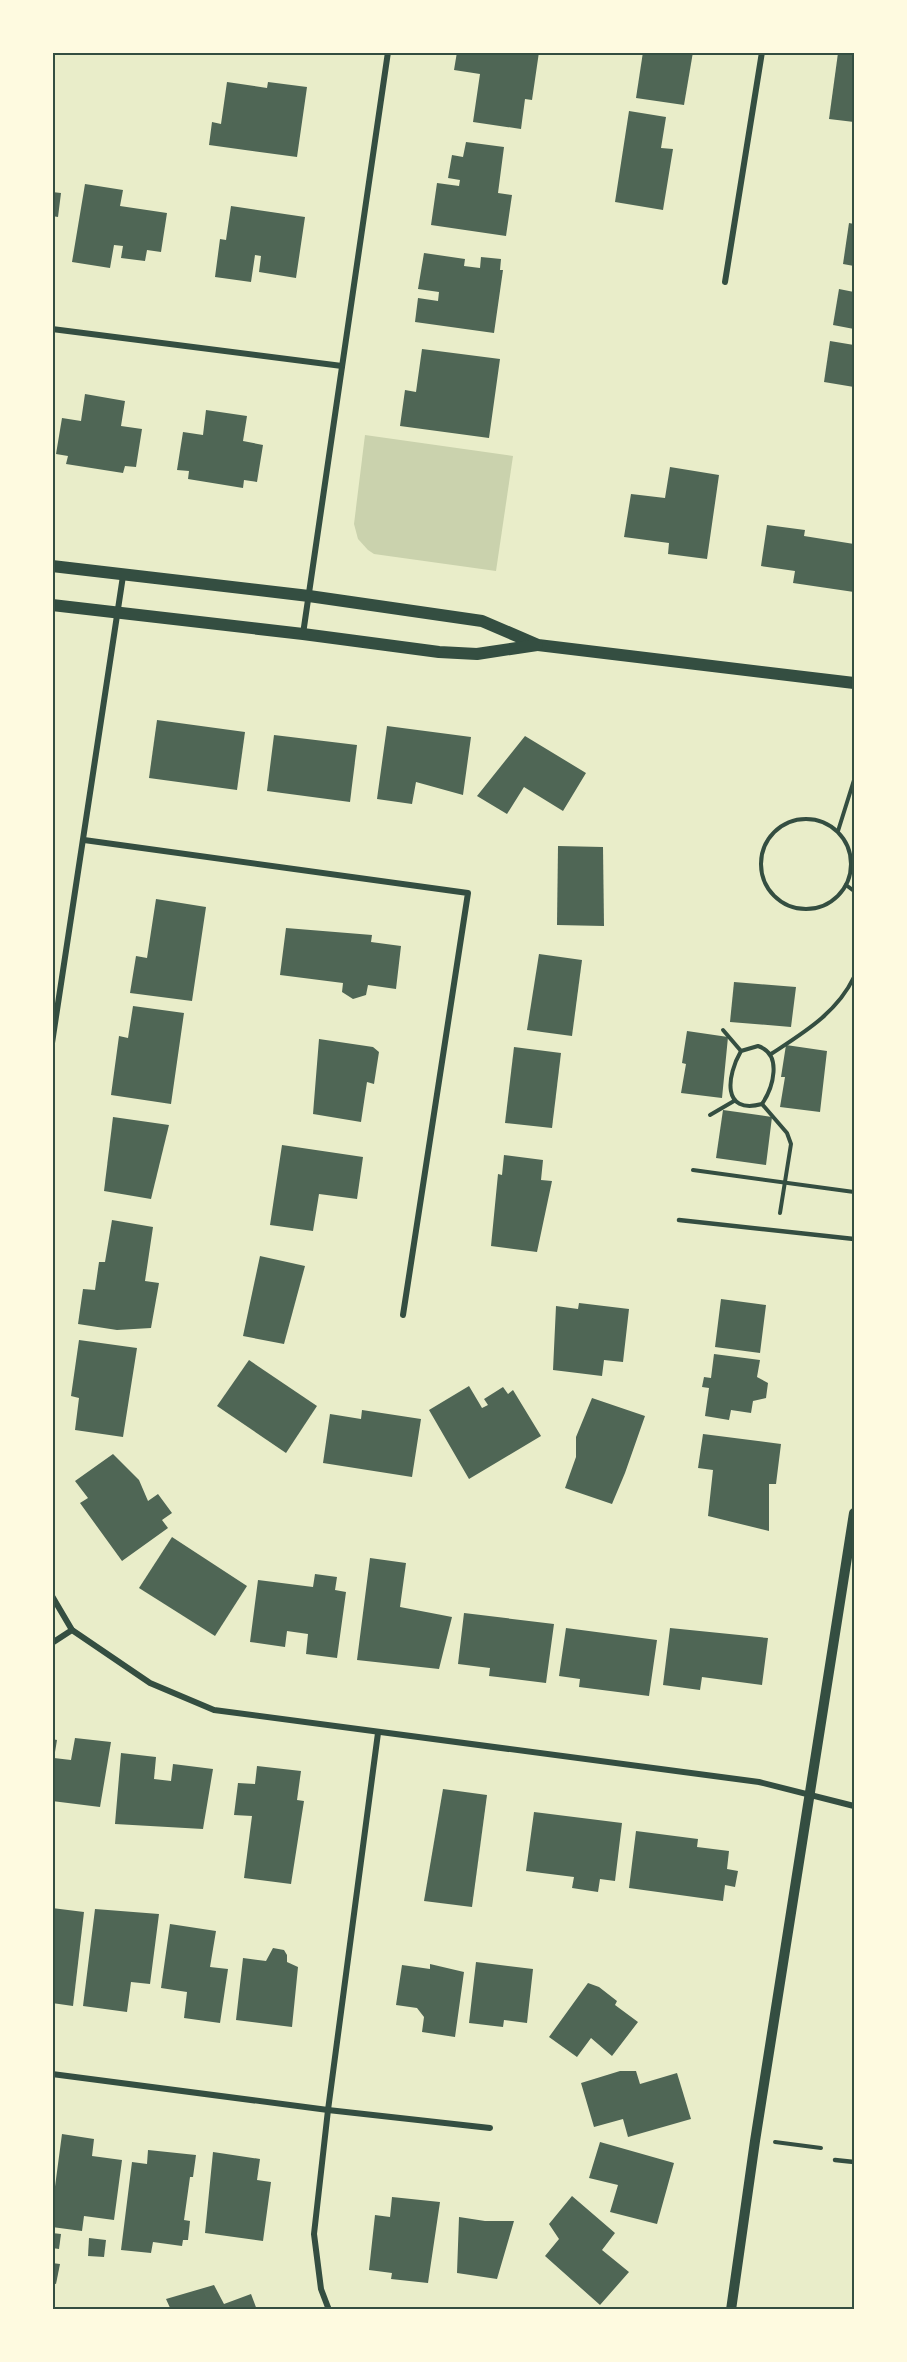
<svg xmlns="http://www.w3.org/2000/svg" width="907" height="2362" viewBox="0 0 907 2362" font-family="Roboto,sans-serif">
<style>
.green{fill:#cad2ad}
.building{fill:#4f6655}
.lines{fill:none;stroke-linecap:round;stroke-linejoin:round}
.path{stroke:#344e41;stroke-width:4}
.service{stroke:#344e41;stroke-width:4.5}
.minor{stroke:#344e41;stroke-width:6}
.tertiary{stroke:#344e41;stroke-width:10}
.secondary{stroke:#344e41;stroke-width:12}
.neatline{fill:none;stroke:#344e41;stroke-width:2}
</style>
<rect width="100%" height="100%" fill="#e9edc9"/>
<polygon class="green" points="365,435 513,456 496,571 374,554 368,550 358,539 354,524"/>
<g class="building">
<polygon points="457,52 539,52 532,100 525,99 521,129 473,122 480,74 454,70"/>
<polygon points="643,52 693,52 684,105 636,98"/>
<polygon points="838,53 854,55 854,122 829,119"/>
<polygon points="227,82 267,88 268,82 307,87 297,157 209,145 212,122 221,124"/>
<polygon points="629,111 666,117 661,148 673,149 663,210 615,202"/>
<polygon points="466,142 504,147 498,193 512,195 506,236 431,225 437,183 459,186 460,180 448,178 452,155 463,157"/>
<polygon points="85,184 123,190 120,206 167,213 161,252 147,250 145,261 121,258 123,246 114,245 110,268 72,262"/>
<polygon points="52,192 61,193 58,217 52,216"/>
<polygon points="231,206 305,217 296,278 259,272 261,256 255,255 251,282 215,277 220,239 226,240"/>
<polygon points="849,223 854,224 854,266 843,264"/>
<polygon points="424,253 465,259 464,266 480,268 481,257 501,259 500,270 503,270 494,333 415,322 418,298 438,301 439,292 418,289"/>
<polygon points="839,289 854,292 854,329 833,325"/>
<polygon points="830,341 854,345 854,387 824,382"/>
<polygon points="422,349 500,359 489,438 400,426 405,390 416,392"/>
<polygon points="85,394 125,401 121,426 142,429 136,467 125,466 123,473 66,464 68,456 56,454 62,418 81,421"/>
<polygon points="206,410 247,416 243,441 263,445 257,482 244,480 243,488 188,479 189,471 177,470 183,432 203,435"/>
<polygon points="670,467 719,475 707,559 668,554 669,543 624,537 631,494 665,498"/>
<polygon points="767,525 805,530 804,536 854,544 854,592 793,583 795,571 761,566"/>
<polygon points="157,720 245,732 237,790 149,778"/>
<polygon points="387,726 471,737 463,795 416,782 412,804 377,799"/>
<polygon points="274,735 357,745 350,802 267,791"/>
<polygon points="525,736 586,773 563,811 524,787 507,814 477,796"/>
<polygon points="558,846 603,847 604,926 557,925"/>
<polygon points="156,899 206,907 192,1001 130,993 136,956 147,958"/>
<polygon points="286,928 372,935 371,942 401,946 396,989 368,985 366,995 353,999 342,992 343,983 280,975"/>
<polygon points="539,954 582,960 572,1036 527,1030"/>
<polygon points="734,982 796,987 791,1027 730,1022"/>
<polygon points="133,1006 184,1013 171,1104 111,1095 119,1036 128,1038"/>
<polygon points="687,1031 728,1037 722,1098 681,1093 686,1064 682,1063"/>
<polygon points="319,1039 373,1047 379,1052 374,1084 367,1082 361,1122 313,1114"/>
<polygon points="786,1045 827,1051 820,1112 780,1107 785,1077 781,1077"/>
<polygon points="514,1047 561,1053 552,1128 505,1123"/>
<polygon points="723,1110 772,1117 766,1165 716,1158"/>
<polygon points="113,1117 169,1125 151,1199 104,1191"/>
<polygon points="282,1145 363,1157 357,1199 319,1194 313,1231 270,1225"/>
<polygon points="504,1155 543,1160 541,1180 552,1181 537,1252 491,1246 498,1174 502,1175"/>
<polygon points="112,1220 153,1227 145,1281 159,1283 151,1328 117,1330 78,1324 83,1289 95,1290 99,1262 105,1262"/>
<polygon points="260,1256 305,1266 284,1344 243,1336"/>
<polygon points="721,1299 766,1305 760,1353 715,1347"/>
<polygon points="579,1303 629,1309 623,1362 604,1360 602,1376 553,1370 556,1306 578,1309"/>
<polygon points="79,1340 137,1348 123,1437 75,1430 79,1398 71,1396"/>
<polygon points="714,1354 760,1360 757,1377 768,1383 766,1398 753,1401 751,1413 731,1410 729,1420 705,1416 709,1388 702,1387 704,1377 711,1378"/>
<polygon points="249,1360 317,1406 286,1453 217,1406"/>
<polygon points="469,1386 482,1408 488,1405 484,1399 503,1387 508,1394 513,1390 541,1436 469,1479 429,1410"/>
<polygon points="592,1398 645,1416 625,1473 612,1504 565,1488 576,1457 576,1437"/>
<polygon points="362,1410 421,1419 412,1477 323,1463 330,1414 361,1419"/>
<polygon points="703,1434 781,1444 776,1484 769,1484 769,1531 708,1516 713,1470 698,1468"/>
<polygon points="113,1454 139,1480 148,1501 158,1494 172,1513 162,1520 168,1528 122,1561 80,1503 88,1498 75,1481"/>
<polygon points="172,1537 247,1586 215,1636 139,1588"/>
<polygon points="370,1558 406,1563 400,1607 452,1617 439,1669 357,1660"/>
<polygon points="315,1574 337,1577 335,1590 346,1592 337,1658 306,1654 308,1634 287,1631 285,1647 250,1642 258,1580 313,1587"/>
<polygon points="464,1613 554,1624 546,1683 489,1676 490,1668 458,1664"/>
<polygon points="566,1628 657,1640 649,1696 579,1687 580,1679 559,1676"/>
<polygon points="670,1628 768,1638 762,1685 702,1677 700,1690 663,1685"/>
<polygon points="75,1738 111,1742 100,1807 52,1801 52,1739 57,1740 54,1758 71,1760"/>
<polygon points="121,1753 156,1757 154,1779 171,1781 173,1764 213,1769 203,1829 115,1824"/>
<polygon points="257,1766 301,1771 297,1800 304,1801 291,1884 244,1878 252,1816 234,1815 238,1783 255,1784"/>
<polygon points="443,1789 487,1795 472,1907 424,1901"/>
<polygon points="534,1812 622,1823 615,1881 600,1879 598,1892 572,1888 574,1877 526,1871"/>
<polygon points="636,1831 698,1839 697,1847 729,1851 727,1869 738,1871 735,1887 725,1885 723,1901 629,1888"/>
<polygon points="52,1908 84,1912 73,2006 52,2003"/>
<polygon points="95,1909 159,1914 150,1984 131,1982 127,2012 83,2006"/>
<polygon points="170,1924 216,1931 210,1967 228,1969 220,2023 184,2018 187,1992 161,1988"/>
<polygon points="273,1948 284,1950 287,1955 287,1962 298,1967 292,2027 236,2020 243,1958 266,1961"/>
<polygon points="476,1962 533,1969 527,2023 504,2020 503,2027 469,2023"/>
<polygon points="430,1964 464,1972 455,2037 422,2032 424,2017 417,2008 396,2005 402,1965 430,1969"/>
<polygon points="588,1983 599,1987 617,2001 615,2005 638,2022 612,2056 591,2038 577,2057 549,2037"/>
<polygon points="620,2071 636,2071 640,2084 677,2073 691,2119 628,2137 623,2119 594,2127 581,2083"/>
<polygon points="62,2134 94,2139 92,2156 122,2160 114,2220 84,2216 82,2231 52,2227 52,2209"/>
<polygon points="600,2142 674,2163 657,2224 610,2212 618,2185 589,2178"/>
<polygon points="148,2150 196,2155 193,2177 190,2177 184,2220 190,2221 188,2240 183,2240 182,2246 153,2242 151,2253 121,2250 132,2162 147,2164"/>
<polygon points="213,2152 260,2159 257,2180 271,2182 263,2241 205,2233"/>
<polygon points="572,2196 615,2233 602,2250 629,2272 600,2305 545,2256 559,2239 549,2224"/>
<polygon points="392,2197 440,2202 428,2283 391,2279 392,2273 369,2270 375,2215 390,2217"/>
<polygon points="459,2217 485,2221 514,2221 497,2279 457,2273"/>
<polygon points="52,2233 61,2234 59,2249 52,2248"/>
<polygon points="89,2238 106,2240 104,2257 88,2256"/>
<polygon points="52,2263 60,2264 56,2284 52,2283"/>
<polygon points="214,2285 224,2304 251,2294 257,2310 171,2310 166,2299"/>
</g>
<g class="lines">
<g class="path">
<circle cx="806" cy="864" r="45"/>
<polyline points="838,831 854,780"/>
<polyline points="846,885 854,891"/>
<polyline points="723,1030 741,1051"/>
<path d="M758,1046C783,1054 773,1088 762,1104C721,1115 727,1075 741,1051Z"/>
<path d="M771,1054C803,1033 837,1013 854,977"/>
<polyline points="762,1104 787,1133 791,1144 780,1213"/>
<polyline points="710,1115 734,1101"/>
<polyline points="693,1170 854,1192"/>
<polyline points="775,2142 821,2148"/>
</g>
<g class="service">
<polyline points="679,1220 854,1239"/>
<polyline points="835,2160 854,2162"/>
</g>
<g class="minor">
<polyline points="725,282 762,52"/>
<polyline points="52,329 342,366"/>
<polyline points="303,634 388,52"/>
<polyline points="84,840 468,893 403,1315"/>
<polyline points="52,1043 123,576"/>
<polyline points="52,1596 72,1630 150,1683 214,1710 759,1782 854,1806"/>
<polyline points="52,1643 72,1630"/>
<polyline points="52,2074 328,2110 490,2128"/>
<polyline points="329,2310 321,2289 314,2234 328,2110 378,1733"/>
</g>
<polyline class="tertiary" points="731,2310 755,2141 854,1513"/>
<g class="secondary">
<polyline points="52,566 309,596 482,621 538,645 854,683"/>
<polyline points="52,605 303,634 439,652 477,654 537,645"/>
</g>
</g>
<rect width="907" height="2362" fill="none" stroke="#fefae0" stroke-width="108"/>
<rect x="54" y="54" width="799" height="2254" class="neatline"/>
</svg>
